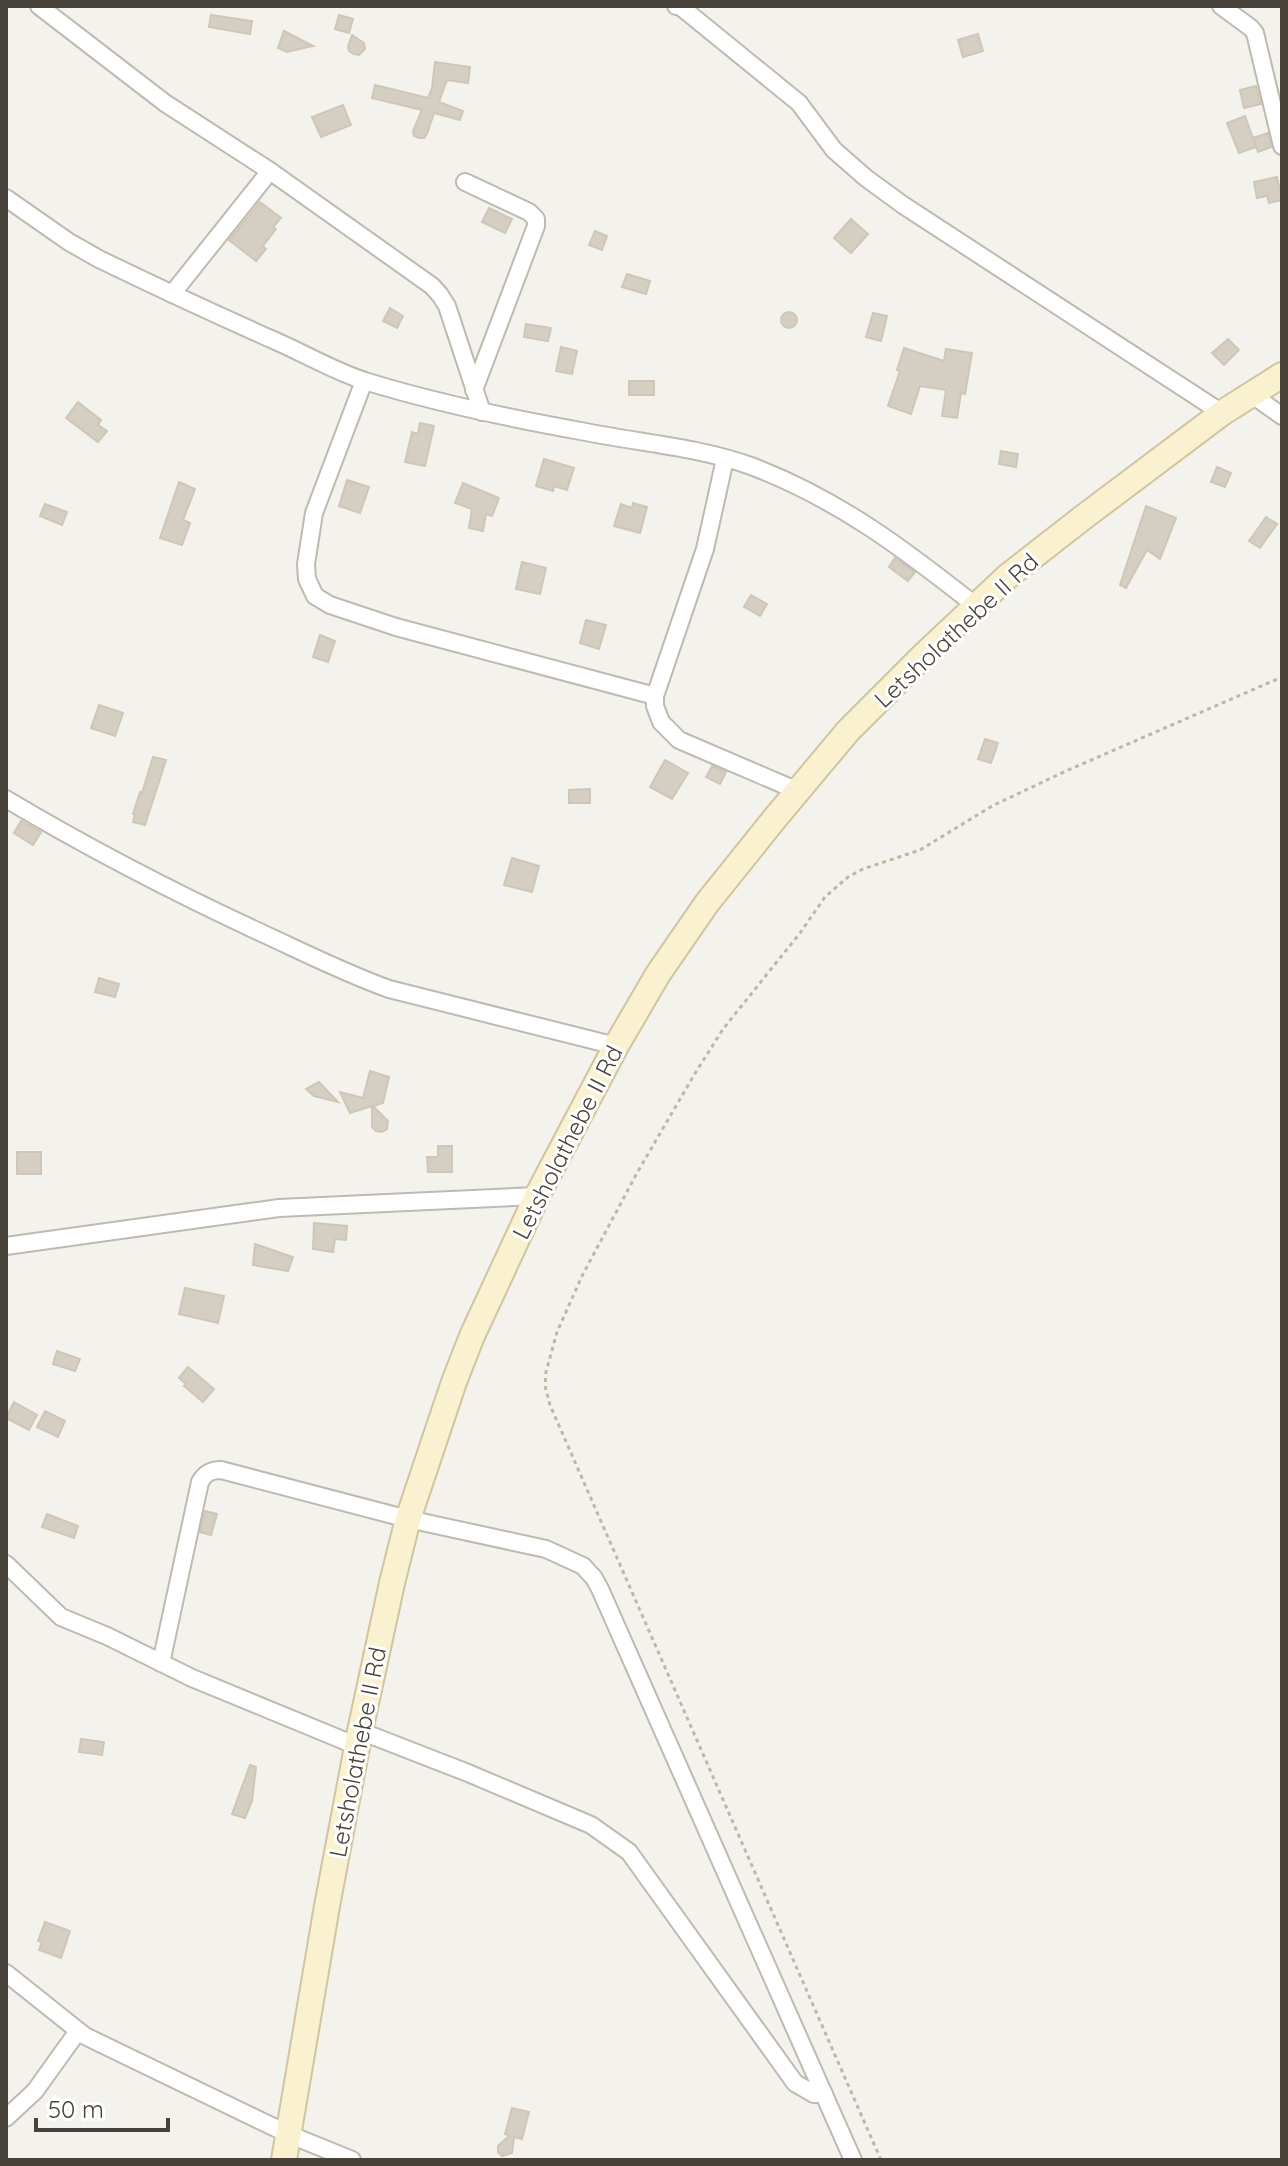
<svg xmlns="http://www.w3.org/2000/svg" width="1288" height="2166" viewBox="0 0 1288 2166" font-family="Quicksand,sans-serif">
<style>
.building{fill:#d5cec2;stroke:#cfc6b6;stroke-width:2}
.lines{fill:none;stroke-linecap:round;stroke-linejoin:round}
.street-casing{stroke:#bfbaaf;stroke-width:20}
.secondary-casing{stroke:#d0c59f;stroke-width:28}
.path{stroke:#c0b6a1;stroke-width:3;stroke-dasharray:4 4;stroke-linecap:butt}
.street{stroke:#fff;stroke-width:16}
.secondary{stroke:#faf1d0;stroke-width:24}
.labels{text-anchor:middle;dominant-baseline:central;stroke-width:6;stroke-linejoin:round;paint-order:stroke}
.street-label{font-size:24px;fill:#48433a;stroke:#fff}
</style>
<rect width="100%" height="100%" fill="#f4f2ec"/>
<g class="building">
<polygon points="211,15 252,21 250,34 209,27"/>
<polygon points="339,15 353,19 349,33 335,29"/>
<polygon points="284,31 313,46 287,52 278,48"/>
<polygon points="978,34 983,51 963,57 958,40"/>
<polygon points="352,35 364,43 365,49 359,55 354,54 349,51 348,46"/>
<polygon points="435,62 470,67 468,83 447,80 439,102 463,111 460,120 434,113 427,134 424,138 419,138 414,136 413,131 422,110 372,98 375,85 428,98 432,88"/>
<polygon points="1256,86 1261,104 1244,108 1240,90"/>
<polygon points="343,105 351,125 321,137 312,117"/>
<polygon points="1245,116 1256,147 1239,153 1227,123"/>
<polygon points="1268,133 1271,147 1258,152 1253,138"/>
<polygon points="1277,177 1282,200 1269,203 1267,196 1257,198 1254,182"/>
<polygon points="260,202 281,218 273,227 276,229 263,246 266,249 256,261 229,240"/>
<polygon points="489,208 512,219 505,233 482,222"/>
<polygon points="851,219 868,234 851,253 834,238"/>
<polygon points="595,231 607,236 602,250 589,245"/>
<polygon points="627,274 650,281 646,294 622,287"/>
<polygon points="390,308 403,316 397,328 383,321"/>
<circle cx="789" cy="320" r="8"/>
<polygon points="873,313 887,316 881,341 866,337"/>
<polygon points="526,324 551,328 548,341 524,337"/>
<polygon points="1228,339 1239,350 1224,365 1212,353"/>
<polygon points="561,347 577,351 572,374 556,371"/>
<polygon points="904,348 944,361 946,349 972,353 965,394 961,393 957,418 942,416 946,390 920,386 911,414 888,406 900,371 897,370"/>
<rect x="629" y="381" width="25" height="14"/>
<polygon points="78,402 101,420 98,425 107,431 98,442 66,418"/>
<polygon points="420,423 434,426 425,466 405,462 412,432 418,434"/>
<polygon points="1001,451 1018,454 1016,467 999,464"/>
<polygon points="544,459 574,468 567,490 554,486 553,491 536,486"/>
<polygon points="1217,467 1231,473 1225,487 1211,482"/>
<polygon points="347,480 369,487 360,513 339,506"/>
<polygon points="179,482 195,489 183,520 190,523 182,545 160,538"/>
<polygon points="463,483 499,498 492,516 486,514 483,531 469,528 472,509 455,503"/>
<polygon points="633,503 647,507 640,533 614,526 621,504 632,508"/>
<polygon points="45,504 67,512 62,525 40,516"/>
<polygon points="1146,506 1176,518 1160,559 1147,550 1126,588 1120,585"/>
<polygon points="1266,517 1277,524 1260,548 1249,541"/>
<polygon points="895,558 915,572 908,581 889,567"/>
<polygon points="522,562 546,568 540,594 516,589"/>
<polygon points="751,595 767,604 760,616 744,607"/>
<polygon points="586,620 606,625 599,649 580,643"/>
<polygon points="320,635 335,641 328,662 313,657"/>
<polygon points="99,705 123,713 115,736 91,728"/>
<polygon points="985,739 998,743 991,763 978,759"/>
<polygon points="153,757 166,760 145,825 133,822 135,815 133,814 140,792 142,793"/>
<polygon points="665,760 688,773 672,799 650,787"/>
<polygon points="712,766 726,772 720,784 706,777"/>
<polygon points="590,789 590,803 569,803 569,790"/>
<polygon points="21,821 41,832 33,845 14,833"/>
<polygon points="512,858 539,866 532,892 504,885"/>
<polygon points="99,978 119,984 115,997 95,992"/>
<polygon points="370,1071 389,1077 383,1103 373,1106 388,1121 387,1129 382,1132 376,1131 372,1127 372,1106 350,1113 340,1092 363,1098"/>
<polygon points="319,1082 338,1102 314,1096 306,1089"/>
<polygon points="438,1146 452,1146 452,1172 428,1172 427,1157 438,1157"/>
<rect x="17" y="1152" width="24" height="22"/>
<polygon points="314,1223 347,1226 346,1240 335,1239 333,1252 313,1249"/>
<polygon points="255,1244 293,1257 288,1271 253,1265"/>
<polygon points="185,1288 224,1296 218,1323 179,1314"/>
<polygon points="57,1351 80,1359 75,1371 53,1364"/>
<polygon points="188,1367 214,1389 203,1402 184,1386 186,1384 179,1378"/>
<polygon points="14,1402 37,1415 29,1430 6,1418"/>
<polygon points="45,1411 65,1421 58,1437 37,1427"/>
<polygon points="205,1511 217,1514 211,1535 200,1532"/>
<polygon points="47,1514 78,1526 74,1538 42,1527"/>
<polygon points="81,1739 104,1742 102,1755 79,1752"/>
<polygon points="250,1765 256,1767 252,1801 245,1818 232,1814"/>
<polygon points="45,1922 70,1931 61,1958 39,1950 42,1942 38,1941"/>
<polygon points="512,2108 529,2112 522,2139 514,2137 512,2153 502,2156 498,2152 498,2146 509,2136 505,2134"/>
</g>
<g class="lines">
<defs>
<g id="street">
<polyline points="39,6 165,103 270,171 432,286 440,295 447,306 482,412"/>
<polyline points="676,6 681,7 799,103 834,150 866,178 903,205 1222,413"/>
<polyline points="1221,6 1251,28 1255,33 1282,146"/>
<polyline points="465,182 529,212 536,219 536,226 474,390"/>
<path d="M6,198L69,242L99,259C159,288 219,316 280,343C309,356 338,373 368,382C440,404 513,419 586,432C641,443 698,447 751,466C838,499 904,549 976,606"/>
<polyline points="172,294 270,171"/>
<polyline points="364,381 314,513 306,564 307,579 315,596 330,605 396,627 655,696"/>
<polyline points="1251,394 1282,416"/>
<polyline points="725,459 705,549 655,696 655,706 661,722 679,740 798,791"/>
<path d="M6,799C90,849 177,894 266,935C307,954 347,974 389,989L616,1046"/>
<polyline points="6,1246 279,1208 537,1196"/>
<polyline points="6,1564 61,1617 107,1636 192,1678 357,1746"/>
<path d="M161,1663L200,1482C205,1473 211,1470 221,1470L408,1519L546,1549L583,1566L594,1578L600,1589L853,2160"/>
<polyline points="360,1731 468,1773 591,1825 629,1852 795,2083 814,2094 824,2094"/>
<polyline points="6,1973 85,2036 288,2134 352,2160"/>
<polyline points="6,2118 35,2091 78,2031"/>
</g>
<polyline id="secondary" points="284,2160 327,1906 360,1731 392,1583 408,1519 454,1382 472,1336 537,1196 616,1046 658,974 707,903 776,817 848,731 924,655 1008,576 1085,516 1222,413 1282,375"/>
</defs>
<use href="#street" class="street-casing"/>
<use href="#secondary" class="secondary-casing"/>
<polyline class="path" points="881,2160 550,1405 545,1386 546,1372 557,1332 582,1276 637,1173 694,1075 723,1029 800,933 825,897 848,877 863,869 920,850 992,806 1066,771 1282,677"/>
<use href="#street" class="street"/>
<use href="#secondary" class="secondary"/>
</g>
<g class="labels">
<g class="street-label">
<text transform="translate(956 630) rotate(-43)">Letsholathebe II Rd</text>
<text transform="translate(567 1142) rotate(-63)">Letsholathebe II Rd</text>
<text transform="translate(357 1752) rotate(-79)">Letsholathebe II Rd</text>
</g>
</g>
<rect width="1288" height="2166" fill="none" stroke="#48433a" stroke-width="16"/>
<path d="M36 2118v12h132v-12" fill="none" stroke="#48433a" stroke-width="4"/>
<text x="48" y="2118" font-size="24" fill="#48433a" stroke="#ffffff" stroke-width="6" paint-order="stroke">50 m</text>
</svg>
